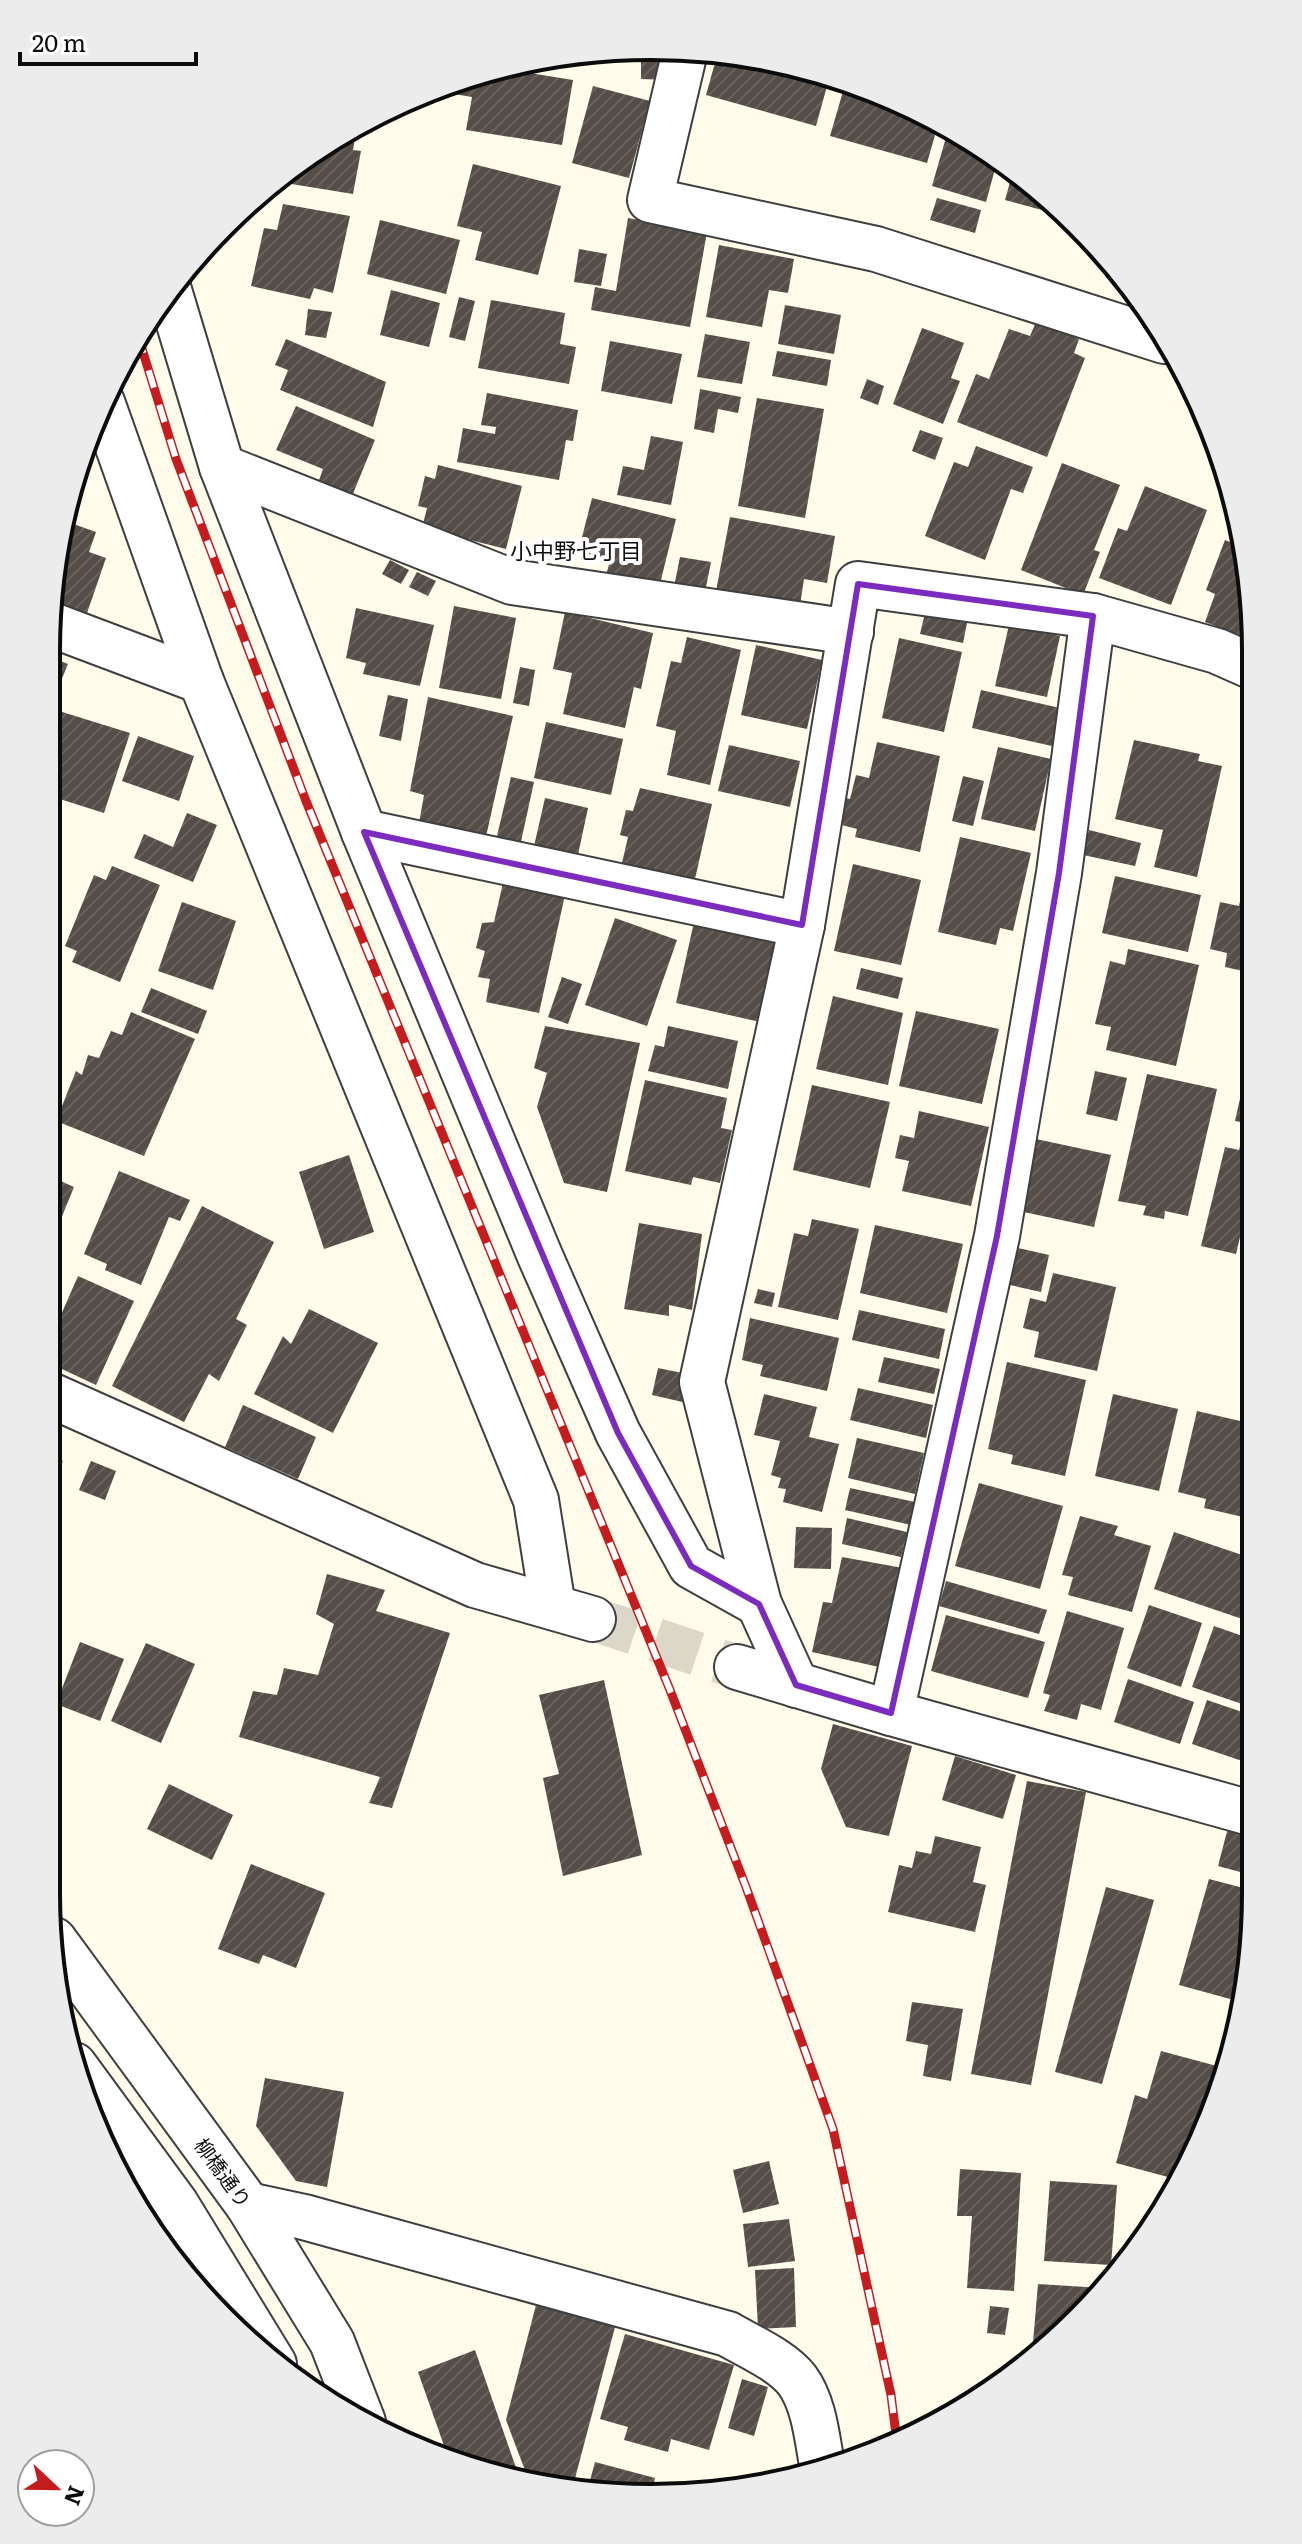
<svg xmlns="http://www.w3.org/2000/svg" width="1302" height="2544" viewBox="0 0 1302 2544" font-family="Literata,'Noto Sans JP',serif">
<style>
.building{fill:url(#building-hatch)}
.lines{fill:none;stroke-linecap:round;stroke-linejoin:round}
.minor-tunnel{stroke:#dbd8ca;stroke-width:44;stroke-dasharray:44 22;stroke-linecap:butt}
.minor-casing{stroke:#3f3f3f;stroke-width:48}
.tertiary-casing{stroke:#3f3f3f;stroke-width:48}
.minor{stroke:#fff;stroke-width:44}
.tertiary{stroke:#fff;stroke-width:44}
.rail-casing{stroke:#c41c1f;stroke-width:9}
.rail{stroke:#fff;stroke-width:6;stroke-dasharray:18;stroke-linecap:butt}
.marked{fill:none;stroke:#7b2cbf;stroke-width:6;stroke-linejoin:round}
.labels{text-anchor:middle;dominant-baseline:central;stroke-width:8;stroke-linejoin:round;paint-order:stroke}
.street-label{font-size:20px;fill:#0c0c0c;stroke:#fff}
.neighbourhood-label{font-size:22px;fill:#0c0c0c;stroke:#fff}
.rim{fill:none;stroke:#0c0c0c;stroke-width:4}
</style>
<defs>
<pattern id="building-hatch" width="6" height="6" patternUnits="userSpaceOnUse" patternTransform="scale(2)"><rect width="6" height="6" fill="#554d48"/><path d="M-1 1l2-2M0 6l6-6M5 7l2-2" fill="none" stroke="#68625e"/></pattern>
</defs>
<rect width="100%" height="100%" fill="#fffceb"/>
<g class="building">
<polygon points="669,48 668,80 641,79 641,59 555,55 572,51"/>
<polygon points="718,52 807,67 830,75 816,126 706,95"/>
<polygon points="499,68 573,80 562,145 466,130 472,97 436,91 433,104 408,100 456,78"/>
<polygon points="846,81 918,108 939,121 927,163 830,136"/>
<polygon points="593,86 650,101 629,178 572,163"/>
<polygon points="373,116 371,127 357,126 353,150 361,151 353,194 273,181 348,127"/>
<polygon points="949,127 998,158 986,202 932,186"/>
<polygon points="473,164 561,186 538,275 475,260 482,232 457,226"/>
<polygon points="1014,168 1020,171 1064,216 1005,200"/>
<polygon points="937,198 981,210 975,233 930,220"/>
<polygon points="283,204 350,216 333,293 314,288 310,299 251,286 264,228 277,230"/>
<polygon points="628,218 707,232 690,327 591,310 595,287 616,291"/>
<polygon points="380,220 460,240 446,294 367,274"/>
<polygon points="719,245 794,259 788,293 769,290 762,327 706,317"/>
<polygon points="579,249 607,254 601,286 574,282"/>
<polygon points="391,290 440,303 429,347 380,335"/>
<polygon points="459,297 475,301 465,341 449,337"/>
<polygon points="491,300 565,313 560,344 576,347 569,384 478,368"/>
<polygon points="785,305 841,315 834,354 778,344"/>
<polygon points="308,309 332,312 326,338 305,335"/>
<polygon points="1036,322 1079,339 1074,353 1085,358 1047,457 957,422 976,374 989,379 1009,329 1030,336"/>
<polygon points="922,328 964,343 951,378 960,381 943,424 893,404"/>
<polygon points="705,334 750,342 742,384 697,377"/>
<polygon points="286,339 386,382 373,427 280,390 288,370 275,365"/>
<polygon points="610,341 682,354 672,404 601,391"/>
<polygon points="777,351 831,360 827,386 772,376"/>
<polygon points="867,379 884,386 878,405 860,398"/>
<polygon points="700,389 741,397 738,413 718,409 714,433 694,429"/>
<polygon points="487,393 578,410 573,441 566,440 559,480 457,462 463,428 495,434 496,427 481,425"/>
<polygon points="757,398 824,409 805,518 738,506"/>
<polygon points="296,406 375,440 352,496 318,483 323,469 276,450"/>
<polygon points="920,430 943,438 935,460 912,451"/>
<polygon points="651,436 683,442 671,505 617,495 623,466 644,470"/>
<polygon points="976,446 1033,467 1023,493 1011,489 985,560 925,536 954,462 968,467"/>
<polygon points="1062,463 1120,485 1094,550 1100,552 1083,595 1021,570"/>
<polygon points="438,465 522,486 506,549 422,528 427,508 418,506 425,476 435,479"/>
<polygon points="1145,486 1207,510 1171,605 1099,578 1118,528 1127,531"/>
<polygon points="592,498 676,519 659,588 606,575 610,561 578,553"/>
<polygon points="730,517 835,536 827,583 804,579 800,605 716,591"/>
<polygon points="62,520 96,532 89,552 106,558 86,616 49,603"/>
<polygon points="1225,540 1244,548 1251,572 1251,639 1205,622 1215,594 1206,590"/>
<polygon points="680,557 711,562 705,592 674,587"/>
<polygon points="390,560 409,570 401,584 382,574"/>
<polygon points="417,572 436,581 428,596 409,587"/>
<polygon points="454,606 516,618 501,699 439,688"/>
<polygon points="356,608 434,625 420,686 363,674 366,663 346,658"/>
<polygon points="565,612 653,633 641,689 634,687 625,728 563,714 572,673 553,669"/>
<polygon points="925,613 967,623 963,643 920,634"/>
<polygon points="1009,625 1060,636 1047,697 995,686"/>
<polygon points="687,637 741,650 710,785 667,775 676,731 656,726 671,661 681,663"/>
<polygon points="899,638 962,652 944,732 882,718"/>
<polygon points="756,645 822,660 807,729 741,715"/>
<polygon points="47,656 68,664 47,715"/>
<polygon points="520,667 535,670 529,706 513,703"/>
<polygon points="981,690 1060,708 1052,746 972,728"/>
<polygon points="388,695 408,699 401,741 379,736"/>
<polygon points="428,697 513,716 485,841 418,829 424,795 410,791"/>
<polygon points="59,711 130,733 104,813 47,795 47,749"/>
<polygon points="546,722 623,739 611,795 534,778"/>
<polygon points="138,736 194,756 179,801 122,781"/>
<polygon points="1134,740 1200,754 1198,761 1222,766 1197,877 1154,867 1163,830 1115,819"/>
<polygon points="877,742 940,756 920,852 855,837 857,829 838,824 844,798 850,799 856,775 869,778"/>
<polygon points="729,745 800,761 790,807 718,791"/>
<polygon points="998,747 1051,759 1035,831 981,819"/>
<polygon points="963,776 984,781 973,826 952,821"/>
<polygon points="511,777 534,782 520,846 496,840"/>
<polygon points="640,788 712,804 695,879 622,863 628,837 620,835 626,810 633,811"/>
<polygon points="545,798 588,808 576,864 532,855"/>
<polygon points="187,813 217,825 193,882 134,858 144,834 173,847"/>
<polygon points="1089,830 1141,843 1135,866 1083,855"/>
<polygon points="960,837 1031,853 1013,931 1000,928 996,945 938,932"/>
<polygon points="853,864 921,880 901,965 834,951"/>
<polygon points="112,866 160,885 120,982 72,962 77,951 65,946 94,875 106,880"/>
<polygon points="1246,872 1252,873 1252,973 1225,967 1227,953 1210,949 1220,902 1239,906"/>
<polygon points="1115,876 1201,895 1188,952 1102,933"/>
<polygon points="503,883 565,895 539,1013 486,1002 490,979 478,977 485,951 476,948 482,923 494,922"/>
<polygon points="182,902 236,921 213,990 158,971"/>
<polygon points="615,918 677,940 647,1026 585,1005"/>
<polygon points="694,922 778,940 760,1022 676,1003"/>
<polygon points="1128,949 1199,965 1176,1066 1106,1050 1111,1027 1095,1024 1110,961 1125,965"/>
<polygon points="861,968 903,978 898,999 856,989"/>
<polygon points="562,977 582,984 568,1024 548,1017"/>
<polygon points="151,988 207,1011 198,1034 141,1012"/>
<polygon points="833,996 903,1013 888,1085 816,1069"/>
<polygon points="916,1011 999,1029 982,1104 899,1086"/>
<polygon points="131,1012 195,1039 144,1156 56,1121 76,1071 82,1075 88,1055 99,1058 111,1031 122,1035"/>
<polygon points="545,1026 640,1043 607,1192 564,1183 537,1107 547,1073 534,1068"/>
<polygon points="668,1026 738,1041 728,1089 648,1071 655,1045 664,1047"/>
<polygon points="1095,1071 1127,1078 1117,1121 1086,1114"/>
<polygon points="1147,1074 1217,1089 1188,1216 1165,1211 1164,1219 1143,1215 1146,1206 1118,1201"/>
<polygon points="645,1080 727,1098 721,1128 732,1130 720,1183 693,1177 691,1185 625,1171"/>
<polygon points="812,1085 890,1102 870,1188 793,1170"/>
<polygon points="1241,1094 1252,1097 1252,1124 1235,1121"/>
<polygon points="919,1111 989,1127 971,1206 902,1191 909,1161 895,1158 900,1135 914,1138"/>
<polygon points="1244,1131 1252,1134 1253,1182 1236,1254 1201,1246 1225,1147 1239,1150"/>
<polygon points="1036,1139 1111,1155 1094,1227 1019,1211"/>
<polygon points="349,1155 374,1232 324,1249 299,1172"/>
<polygon points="119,1171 190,1200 180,1221 169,1217 141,1285 105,1270 107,1264 84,1254"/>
<polygon points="47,1175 74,1187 47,1253"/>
<polygon points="202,1206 274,1242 236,1319 247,1325 219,1381 209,1374 184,1422 112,1386"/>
<polygon points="812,1219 859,1229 838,1320 778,1307 794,1233 808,1236"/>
<polygon points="639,1223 702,1234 692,1310 669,1305 669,1316 624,1309"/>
<polygon points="875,1225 963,1244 947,1313 860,1293"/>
<polygon points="1009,1246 1049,1255 1041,1292 1001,1283"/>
<polygon points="1053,1273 1116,1287 1097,1371 1034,1357 1039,1332 1023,1328 1030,1298 1046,1302"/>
<polygon points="78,1276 134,1301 96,1385 47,1362 47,1347"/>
<polygon points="758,1289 775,1293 772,1307 754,1303"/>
<polygon points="309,1309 378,1343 333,1433 254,1394 283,1336 291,1344"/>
<polygon points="859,1310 945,1329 939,1359 852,1340"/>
<polygon points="750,1318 839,1338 827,1391 760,1376 763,1365 742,1360"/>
<polygon points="884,1357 940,1369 934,1394 878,1382"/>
<polygon points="1007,1362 1086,1380 1065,1476 1011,1464 1013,1455 988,1449"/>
<polygon points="658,1368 692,1375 687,1403 652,1395"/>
<polygon points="858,1388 933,1405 926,1438 850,1420"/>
<polygon points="764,1394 817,1407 809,1437 839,1444 822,1512 783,1502 786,1489 778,1488 781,1478 771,1475 780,1441 754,1435"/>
<polygon points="1113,1394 1178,1409 1159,1491 1095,1476"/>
<polygon points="243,1405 316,1437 298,1479 225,1447"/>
<polygon points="1197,1411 1253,1424 1253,1473 1243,1517 1204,1508 1206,1499 1178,1492"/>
<polygon points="857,1438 924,1453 915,1494 848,1478"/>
<polygon points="46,1453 63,1461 46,1495"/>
<polygon points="91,1461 116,1471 105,1500 79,1490"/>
<polygon points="979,1483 1063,1506 1040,1589 955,1566"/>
<polygon points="850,1488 915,1502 911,1525 845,1510"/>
<polygon points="1080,1516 1118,1526 1114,1535 1151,1546 1132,1612 1068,1595 1073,1577 1062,1575"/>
<polygon points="847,1518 907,1532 901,1557 842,1544"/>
<polygon points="796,1527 832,1528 831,1569 794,1568"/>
<polygon points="1174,1532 1254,1559 1254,1623 1154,1589"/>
<polygon points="842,1557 903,1568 879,1667 812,1652 823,1602 832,1603"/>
<polygon points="327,1574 385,1590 376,1611 450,1633 392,1808 369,1803 380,1777 239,1737 253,1691 277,1695 284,1668 318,1675 334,1624 316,1614"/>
<polygon points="946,1581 1047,1610 1039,1634 939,1606"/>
<polygon points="1149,1605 1202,1623 1181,1687 1127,1668"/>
<polygon points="1067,1611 1124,1628 1101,1710 1081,1704 1077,1720 1044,1711 1050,1695 1043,1693"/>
<polygon points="946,1615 1045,1642 1028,1698 931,1671"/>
<polygon points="1214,1626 1254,1640 1254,1708 1192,1687"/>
<polygon points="80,1642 124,1659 100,1721 56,1704"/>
<polygon points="146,1643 195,1664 161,1743 111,1721"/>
<polygon points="1128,1679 1194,1702 1180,1744 1114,1722"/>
<polygon points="604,1680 642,1855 563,1876 543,1778 559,1774 539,1695"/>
<polygon points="1207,1700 1254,1716 1254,1765 1192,1744"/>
<polygon points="833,1724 912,1746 889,1836 846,1827 821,1769"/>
<polygon points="955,1756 1016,1775 1003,1819 942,1800"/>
<polygon points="1027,1781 1086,1792 1031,2085 971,2074"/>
<polygon points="169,1784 233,1815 212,1860 147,1829"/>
<polygon points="1230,1820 1254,1827 1255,1876 1218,1866"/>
<polygon points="935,1836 981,1847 973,1882 986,1885 975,1932 888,1912 899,1865 912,1868 916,1851 931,1854"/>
<polygon points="251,1864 325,1893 296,1968 263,1955 259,1964 218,1949"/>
<polygon points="1209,1879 1255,1891 1255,1932 1241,2002 1179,1985"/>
<polygon points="1106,1887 1154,1900 1102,2084 1055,2072"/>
<polygon points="912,2002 963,2009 951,2081 923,2076 928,2045 906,2041"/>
<polygon points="1161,2051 1228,2069 1194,2160 1179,2180 1116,2163 1135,2095 1147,2099"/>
<polygon points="265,2078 344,2092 327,2187 296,2181 256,2126"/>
<polygon points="769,2161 779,2204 743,2213 733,2170"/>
<polygon points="960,2169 1021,2173 1014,2291 967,2288 972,2216 957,2216"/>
<polygon points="1050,2181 1117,2185 1111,2265 1044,2261"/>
<polygon points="789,2219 795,2261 748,2267 743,2224"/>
<polygon points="794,2268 796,2327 758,2329 755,2270"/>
<polygon points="1038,2284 1102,2288 1079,2320 1032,2354"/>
<polygon points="536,2305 615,2327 573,2486 526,2473 506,2420"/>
<polygon points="990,2306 1009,2308 1005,2335 987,2333"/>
<polygon points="625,2334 734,2365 709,2450 671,2439 668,2452 624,2440 628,2427 600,2419"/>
<polygon points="475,2350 521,2482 447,2454 418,2372"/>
<polygon points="742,2379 768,2387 754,2436 728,2428"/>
<polygon points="595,2462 655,2478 652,2490 588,2488"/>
</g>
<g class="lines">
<polyline class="minor-tunnel" points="593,1619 737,1667"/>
<defs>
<g id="minor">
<polyline points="686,47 650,200 876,249 1164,341"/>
<polyline points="168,287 222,467 364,832 540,1256 618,1433 691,1566 759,1604"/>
<polyline points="102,402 201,681 536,1500 553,1607"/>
<polyline points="222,467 512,582 851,632"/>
<polyline points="47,623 201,681"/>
<polyline points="364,832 802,925"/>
<polyline points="46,1393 475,1585 593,1619"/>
<polyline points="737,1667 891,1713 1254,1814"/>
<polyline points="796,1685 759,1604 702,1382 802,925 858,584 1093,616"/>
<polyline points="891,1713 997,1236 1059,873 1093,616 1217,651 1251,666"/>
<path d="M248,2205L304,2217L728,2334C750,2347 781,2360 797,2380C814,2403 817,2437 822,2465"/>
</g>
<g id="tertiary">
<polyline points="54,1940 248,2205 332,2342 363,2422"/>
<polyline points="74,2065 176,2204 274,2364"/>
</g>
</defs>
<use href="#minor" class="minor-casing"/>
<use href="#tertiary" class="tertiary-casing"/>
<use href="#minor" class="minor"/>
<use href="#tertiary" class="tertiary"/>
<defs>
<polyline id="rail" points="138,336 176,459 306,801 670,1690 746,1887 833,2129 891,2395 897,2442"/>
</defs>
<use href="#rail" class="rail-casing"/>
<use href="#rail" class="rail"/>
</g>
<path class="marked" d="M858,584L1093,616L1059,873L997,1236L891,1713L796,1685L759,1604L691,1566L618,1433L364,832L802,925Z"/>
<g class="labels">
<g class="street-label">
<text transform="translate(224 2172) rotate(54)">柳橋通り</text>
</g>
<g class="neighbourhood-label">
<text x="576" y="549">小中野七丁目</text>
</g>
</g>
<path d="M0 0H1302V2544H0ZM651 60H651A591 591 0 0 1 1242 651V1893A591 591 0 0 1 651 2484H651A591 591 0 0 1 60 1893V651A591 591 0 0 1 651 60Z" fill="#ececec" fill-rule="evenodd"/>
<path class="rim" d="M651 60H651A591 591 0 0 1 1242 651V1893A591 591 0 0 1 651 2484H651A591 591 0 0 1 60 1893V651A591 591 0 0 1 651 60Z"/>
<g transform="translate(56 2488) rotate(112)"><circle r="38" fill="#ffffff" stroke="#9e9e9e" stroke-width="2"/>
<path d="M0-6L14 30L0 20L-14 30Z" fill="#c41c1f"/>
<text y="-12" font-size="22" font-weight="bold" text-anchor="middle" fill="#0c0c0c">N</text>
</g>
<path d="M20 52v12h176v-12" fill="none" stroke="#0c0c0c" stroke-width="4"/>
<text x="32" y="52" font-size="24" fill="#0c0c0c" stroke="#ffffff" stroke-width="6" paint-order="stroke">20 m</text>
</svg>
